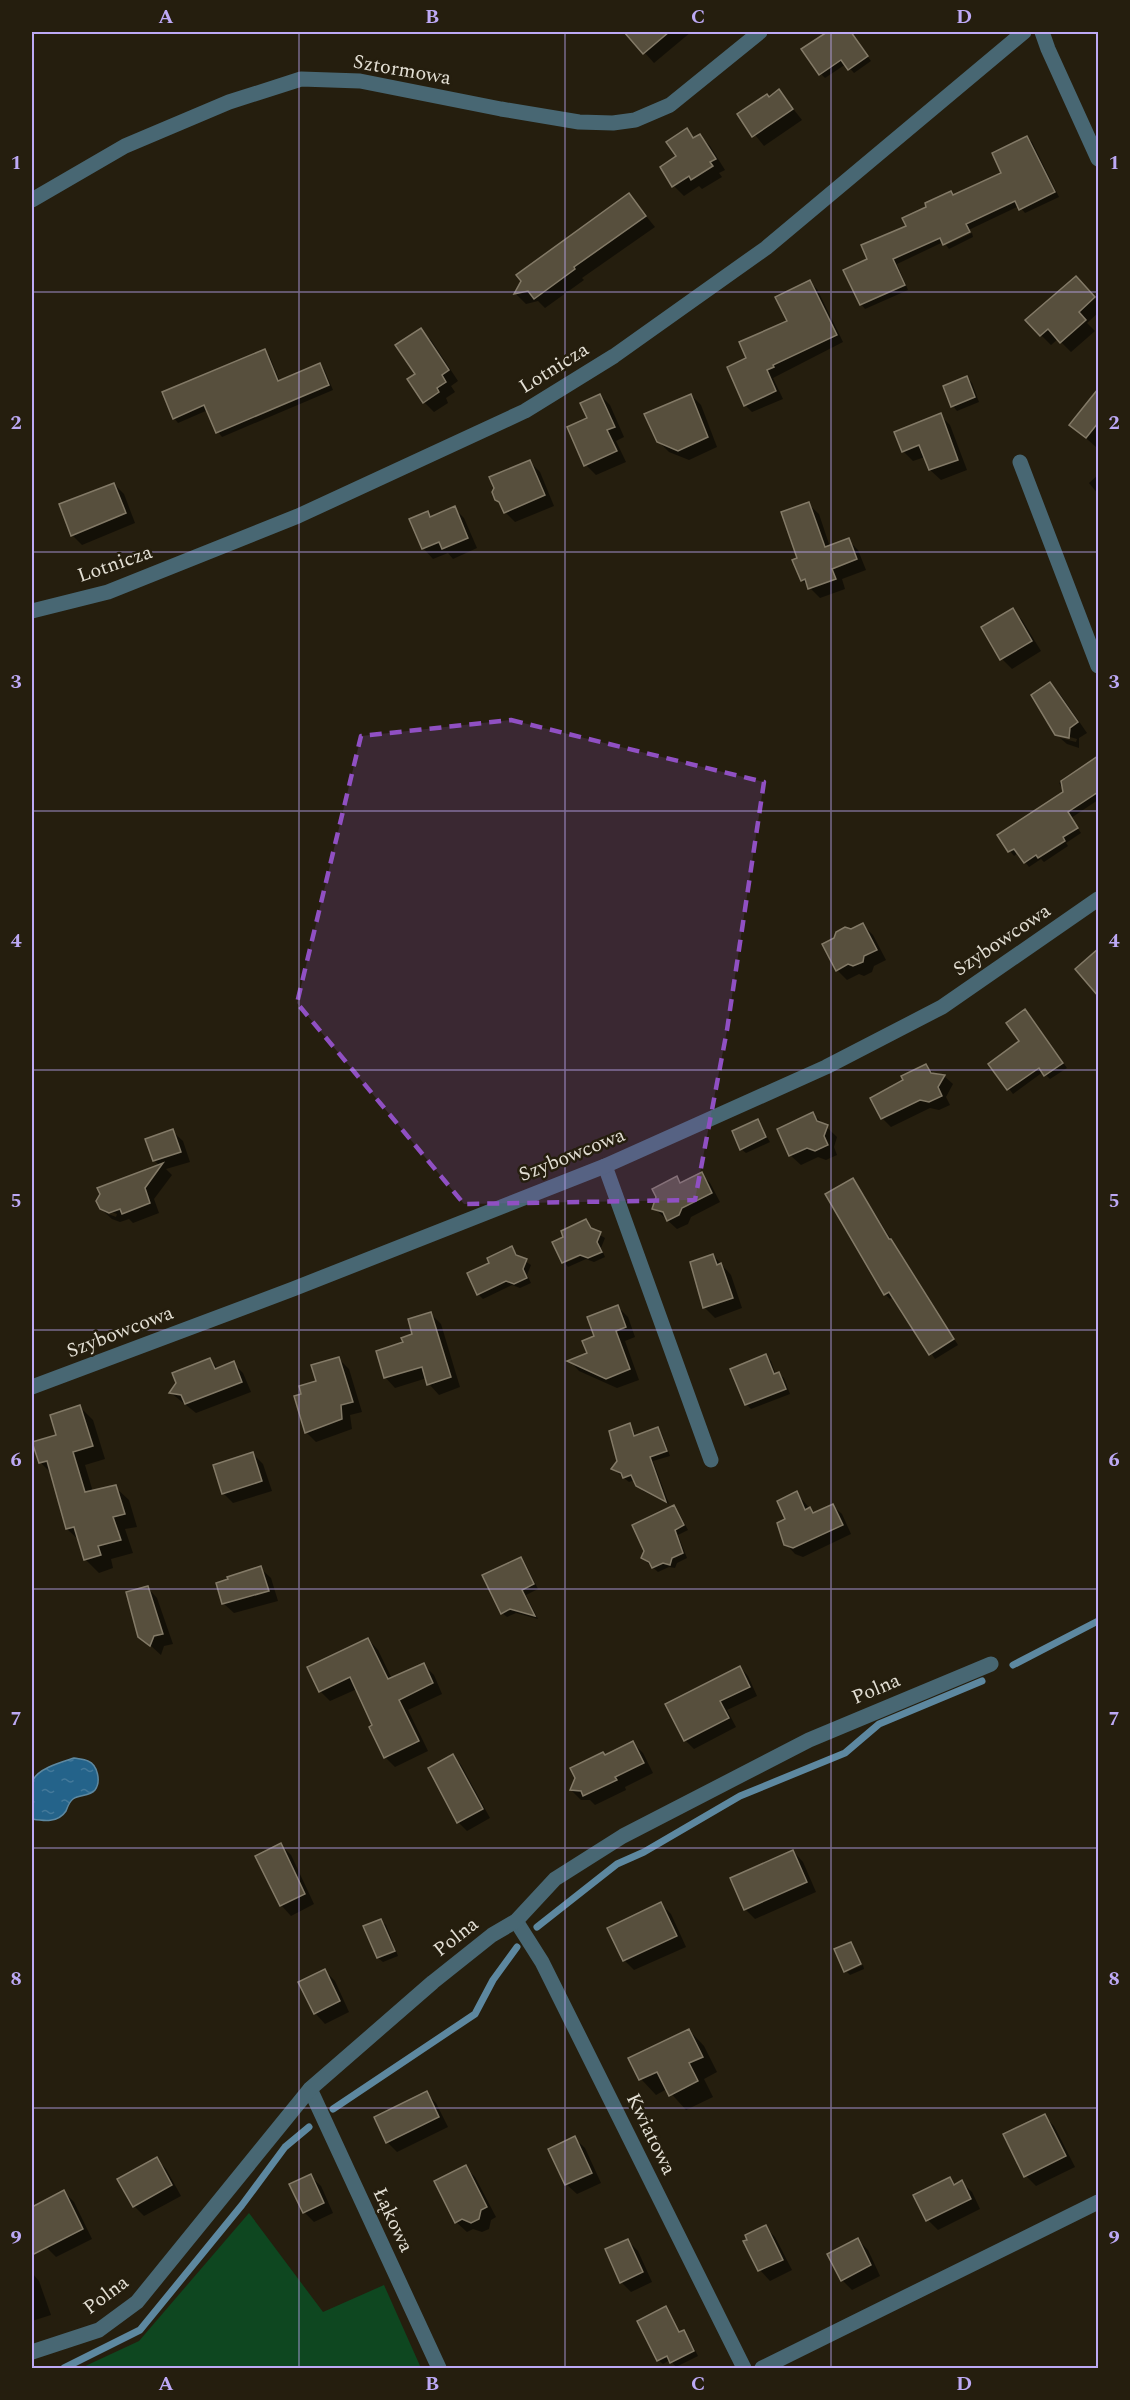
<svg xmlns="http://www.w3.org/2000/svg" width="1130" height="2400" viewBox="0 0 1130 2400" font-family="Spectral,serif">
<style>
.green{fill:#0e4720}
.water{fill:url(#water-ripples);stroke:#5d88a0;stroke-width:1.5}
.shadow{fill:#0007;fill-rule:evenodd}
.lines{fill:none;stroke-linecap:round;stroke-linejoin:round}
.stream{stroke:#5d88a0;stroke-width:7}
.building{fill:#574f3d;stroke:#837a67;stroke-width:1.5}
.street{stroke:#486773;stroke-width:15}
.marked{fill:#9050c3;fill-opacity:0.2;stroke:#9050c3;stroke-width:4.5;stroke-dasharray:12 8;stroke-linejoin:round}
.grid{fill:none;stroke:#bda9f5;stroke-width:1.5;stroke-opacity:0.55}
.labels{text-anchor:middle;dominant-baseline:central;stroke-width:5;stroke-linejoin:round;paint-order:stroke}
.street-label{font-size:20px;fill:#e3dfd4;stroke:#251e0e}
.neatline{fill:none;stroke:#bda9f5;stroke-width:2}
.grid-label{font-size:20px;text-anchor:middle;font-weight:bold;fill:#bda9f5}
</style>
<defs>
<pattern id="water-ripples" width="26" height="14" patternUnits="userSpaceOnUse" patternTransform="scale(1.5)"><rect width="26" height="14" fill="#24638a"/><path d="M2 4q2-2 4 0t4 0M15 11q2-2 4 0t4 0" fill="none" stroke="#44799a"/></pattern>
</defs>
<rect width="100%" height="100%" fill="#251e0e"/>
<polygon class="green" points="249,2213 323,2312 384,2285 421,2368 81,2368 139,2341"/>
<path class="water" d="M74,1758C79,1759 84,1759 88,1761C98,1765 101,1782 95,1790C89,1797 80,1794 73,1799C69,1802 68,1806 66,1811C58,1823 44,1821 32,1819C31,1808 28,1790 33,1780C39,1768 62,1762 74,1758Z"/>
<g class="shadow">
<polygon points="626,32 691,32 654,63"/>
<polygon points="827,32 850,32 871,61 854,73 846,64 825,78 821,74"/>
<polygon points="779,91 802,120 764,146 739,115"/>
<polygon points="687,130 695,139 700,136 710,146 725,170 719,173 722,177 702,189 699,186 684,196 674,186 678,157"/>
<polygon points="1027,138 1032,142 1059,197 1025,213 1019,206 897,264 908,290 865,309 861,304 869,260 908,226 954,196 1003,174"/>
<polygon points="629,195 655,227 582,278 584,280 545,308 538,301 526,304 516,294 523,281"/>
<polygon points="972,233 973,237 949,249 946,245"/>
<polygon points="810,282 817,289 843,342 773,378 783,399 752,412 745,405 748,359 789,322"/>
<polygon points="1086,288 1098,302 1098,313 1087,323 1095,331 1071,352 1058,339 1051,345 1041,335"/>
<polygon points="420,330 431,340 458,381 451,386 455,392 446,398 448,403 434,412 424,402 417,374"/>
<polygon points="264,350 269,355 280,382 320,365 324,369 333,390 222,437 218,432 208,410 178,423 174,418"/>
<polygon points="967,378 972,383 979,402 957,411 953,406"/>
<polygon points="1097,393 1098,445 1096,447 1071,425"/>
<polygon points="600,395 610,405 624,437 616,441 626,462 596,475 586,465 588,419"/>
<polygon points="691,395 701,405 717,447 689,460 669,452 658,441"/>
<polygon points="940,415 950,425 967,470 941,480 930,470 925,457 913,461 903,451"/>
<polygon points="530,462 540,472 554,506 515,522 505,512"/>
<polygon points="1098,475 1098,494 1089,483"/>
<polygon points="114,484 124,494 135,523 82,545 72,535"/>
<polygon points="808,504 819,514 830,547 848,540 858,550 866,570 842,579 845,589 820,598 802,580 799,559"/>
<polygon points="454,508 464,518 477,548 453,559 448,553 433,559 423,548 428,513 432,517"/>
<polygon points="1012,610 1022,620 1041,651 1012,669 1002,659"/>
<polygon points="1050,684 1060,694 1087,733 1079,738 1079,748 1067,744 1060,738 1076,742 1077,739 1059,734 1059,736 1056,734"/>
<polygon points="1093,762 1098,769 1098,800 1071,818 1081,833 1066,843 1068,846 1044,862 1041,859 1029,867 1018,853 1014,856 1010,851 1065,793 1059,783"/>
<polygon points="863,925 873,935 886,960 874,966 872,972 864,976 859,974 847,980 837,970 851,931"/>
<polygon points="1098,950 1098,994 1077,969"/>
<polygon points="1029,1016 1067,1068 1050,1079 1043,1072 1013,1094 990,1064 1022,1042"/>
<polygon points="926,1066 935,1075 944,1076 953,1084 946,1097 950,1105 939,1110 930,1108 891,1127 882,1118 905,1081"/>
<polygon points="813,1114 837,1137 834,1147 837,1155 826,1160 818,1157 801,1165 790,1155"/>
<polygon points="757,1121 770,1142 746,1153 741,1149"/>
<path d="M172,1131L183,1141L190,1162L166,1169L172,1175L154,1199L159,1213L133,1223L129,1219L120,1222L112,1219L101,1209V1195L160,1166L154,1160ZM106,1210L117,1214L116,1217L106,1213Z"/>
<polygon points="701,1174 710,1183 720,1202 691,1217 688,1224 677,1229 654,1208 676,1178 681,1183"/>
<polygon points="853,1179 958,1345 935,1359 894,1296 890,1299 885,1294 827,1194"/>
<polygon points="586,1221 593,1231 605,1238 601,1248 605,1257 594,1262 586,1259 568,1267 565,1263 588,1253 565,1238"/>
<polygon points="512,1248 519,1257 531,1265 527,1275 531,1283 520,1288 512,1285 483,1299 478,1294 491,1264"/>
<polygon points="713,1255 731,1275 742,1308 715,1318 705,1308 691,1263"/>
<polygon points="618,1307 628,1317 635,1337 625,1341 639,1380 617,1388 579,1371 570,1361 588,1354 596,1337"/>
<polygon points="431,1314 441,1324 460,1387 439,1395 429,1384 427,1378 395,1388 385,1377 405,1343"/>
<polygon points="766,1356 771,1361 776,1375 779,1374 784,1378 790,1394 751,1409 746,1404"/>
<polygon points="209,1359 219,1369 233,1363 243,1373 251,1392 196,1413 171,1393"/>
<polygon points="339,1359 349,1369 362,1412 350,1415 352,1429 316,1442 306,1432 303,1395"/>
<polygon points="80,1407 93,1420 105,1459 85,1465 93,1492 115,1487 129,1500 137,1527 125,1529 133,1553 111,1559 113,1568 99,1573 86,1560 81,1542 67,1529 52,1474 40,1462"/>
<polygon points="630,1425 637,1437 658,1429 662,1434 670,1456 653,1461 669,1504 643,1491 635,1480 629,1482 613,1469 618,1461"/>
<polygon points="253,1454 263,1464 272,1491 233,1503 223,1493"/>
<polygon points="796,1493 815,1514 833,1506 842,1514 851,1534 803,1557 795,1554 786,1544 787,1520"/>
<polygon points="674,1507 678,1511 688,1530 678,1535 687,1558 677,1563 675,1568 669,1567 658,1572 642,1558"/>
<polygon points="521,1558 525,1563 538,1589 526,1595 538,1619 516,1613 507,1617 502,1613"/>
<polygon points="260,1568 271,1578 278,1601 234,1613 223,1603"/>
<polygon points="147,1587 157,1598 173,1644 164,1646 161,1655 140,1636"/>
<polygon points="368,1639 378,1650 392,1679 424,1665 434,1675 442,1694 408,1710 428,1751 395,1767 385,1757 374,1725 357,1689 330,1701 320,1691"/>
<polygon points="740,1667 748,1676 757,1696 727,1710 736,1727 694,1749 685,1740"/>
<polygon points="633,1743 643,1753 653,1773 625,1787 626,1790 595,1805 590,1800 581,1800 571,1790 606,1756"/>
<polygon points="453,1756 461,1765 490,1818 467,1831 458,1822"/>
<polygon points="281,1845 291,1855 314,1904 291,1916 281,1905"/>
<polygon points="793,1851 803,1862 816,1892 755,1919 745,1909"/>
<polygon points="661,1904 671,1914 686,1947 634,1970 624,1960"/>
<polygon points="381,1921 386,1925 398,1956 383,1962 378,1958"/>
<polygon points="851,1944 861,1962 845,1969"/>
<polygon points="863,1965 864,1969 850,1975 847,1972"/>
<polygon points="325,1971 335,1981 349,2012 325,2024 315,2013"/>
<polygon points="689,2030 704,2046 717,2072 704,2079 713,2097 686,2110 667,2089 656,2095 641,2079 630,2059"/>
<polygon points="426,2093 436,2103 448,2127 397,2152 387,2142"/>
<polygon points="1044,2116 1054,2126 1075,2167 1036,2186 1026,2176"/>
<polygon points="574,2138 585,2148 601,2183 577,2194 566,2184"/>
<polygon points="156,2159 166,2169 181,2196 144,2216 134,2206"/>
<polygon points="465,2167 475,2177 496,2217 491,2220 489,2229 482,2232 473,2229 467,2232 456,2222"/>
<polygon points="310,2176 321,2186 333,2213 314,2222 304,2212"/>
<polygon points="949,2178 956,2185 961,2182 972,2192 980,2209 938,2230 928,2220"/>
<polygon points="64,2192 74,2202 92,2239 56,2257 46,2247 32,2218 32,2208"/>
<polygon points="765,2227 775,2237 792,2270 770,2281 760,2270 745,2242"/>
<polygon points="858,2240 868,2250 880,2276 852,2290 842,2280"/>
<polygon points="628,2241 638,2251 652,2282 631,2292 621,2282"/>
<polygon points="32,2273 39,2281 51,2315 32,2321"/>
<polygon points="666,2308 680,2333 683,2332 688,2336 698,2356 676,2367 670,2360 663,2364 658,2360"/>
</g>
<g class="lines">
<g class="stream">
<polyline points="1013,1665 1098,1621"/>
<polyline points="537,1927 617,1864 644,1852 740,1796 845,1753 879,1724 982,1681"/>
<polyline points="333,2109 475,2014 493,1980 517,1947"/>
<polyline points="64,2368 140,2330 242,2205 285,2147 309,2127"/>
</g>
</g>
<g class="building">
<polygon points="624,32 669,32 643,54"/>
<polygon points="827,32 851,32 868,56 848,70 841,60 819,75 801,49"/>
<polygon points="779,89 793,109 752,137 737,114 767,94 769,97"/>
<polygon points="687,128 693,138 700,134 716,159 710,162 713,166 691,180 689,176 672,187 660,167 676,156 666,142"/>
<polygon points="1027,136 1055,192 1019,210 1015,201 966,224 970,232 943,245 940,238 893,259 905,285 860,305 843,270 867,259 861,245 906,226 902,218 926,207 925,203 951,191 953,195 1001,173 992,153"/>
<polygon points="629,193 646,216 574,267 575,269 534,299 528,291 514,294 521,281 516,275"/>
<polygon points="1076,276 1095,297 1079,312 1086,320 1060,343 1048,329 1040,336 1025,320"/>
<polygon points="810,280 837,335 773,365 774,367 767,370 776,391 744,406 727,367 746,358 739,342 787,321 775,297"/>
<polygon points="421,328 449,370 442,375 446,382 437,388 439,392 423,403 407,379 415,374 395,345"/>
<polygon points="265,349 278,381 320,363 329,385 216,433 204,405 173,419 162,392"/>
<polygon points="967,376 975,397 951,407 943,386"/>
<polygon points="1098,389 1098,423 1086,438 1069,425"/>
<polygon points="600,394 615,427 607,430 617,451 584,466 567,427 587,418 580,403"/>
<polygon points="691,394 708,437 678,451 657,442 644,414"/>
<polygon points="941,413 958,460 929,470 919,445 902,452 894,432"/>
<polygon points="530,460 545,495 504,513 499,502 495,500 492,492 494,488 489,477"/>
<polygon points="114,483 126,513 71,536 59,504"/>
<polygon points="809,502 825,547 849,538 857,559 832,569 836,579 808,589 805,579 801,581 792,560 797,558 781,512"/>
<polygon points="455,506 468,538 442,549 439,542 422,549 409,519 428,511 430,517"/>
<polygon points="1013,608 1032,641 1000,660 981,627"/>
<polygon points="1050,682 1078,722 1070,728 1069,738 1055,735 1031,695"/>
<polygon points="1098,756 1098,792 1068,812 1078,828 1063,837 1065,841 1038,858 1036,855 1024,863 1014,849 1008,852 997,835 1063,792 1061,781"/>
<polygon points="863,923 877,950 864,956 863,962 853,966 848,964 836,971 822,944 834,938 836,932 845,927 851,929"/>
<polygon points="1098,949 1098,996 1075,969"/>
<polygon points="1025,1009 1063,1063 1044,1076 1039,1068 1007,1090 988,1064 1019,1041 1006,1023"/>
<polygon points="926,1064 931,1073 945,1075 938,1087 942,1096 929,1102 920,1100 881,1119 870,1098 903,1080 901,1076"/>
<polygon points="813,1112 817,1121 828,1125 824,1136 828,1145 815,1151 807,1148 789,1156 777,1129"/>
<polygon points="758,1119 766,1137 740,1150 732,1131"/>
<polygon points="173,1129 181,1152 153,1161 145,1139"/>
<polygon points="163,1163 145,1188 150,1203 122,1214 120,1209 109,1213 100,1209 96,1201 100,1194 97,1188"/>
<polygon points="702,1172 712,1193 682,1208 679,1215 667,1221 663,1212 652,1209 656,1197 652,1189 677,1176 680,1183"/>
<polygon points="853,1178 889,1239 891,1239 954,1339 929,1355 889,1292 884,1295 825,1194"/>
<polygon points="586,1219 591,1228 601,1232 597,1242 602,1252 588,1258 580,1255 562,1263 552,1242 563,1237 561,1231"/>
<polygon points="512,1246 516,1255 527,1259 523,1269 527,1278 514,1284 506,1281 477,1295 467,1273 489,1263 487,1258"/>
<polygon points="713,1254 717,1265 721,1263 733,1298 703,1308 690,1262"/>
<polygon points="618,1305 626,1327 616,1331 630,1369 606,1379 567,1361 587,1353 582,1341 594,1336 587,1317"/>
<polygon points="431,1312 451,1377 427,1385 422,1367 384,1378 376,1351 403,1342 401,1338 412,1334 408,1319"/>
<polygon points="766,1354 774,1374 779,1372 786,1389 745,1405 730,1369"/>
<polygon points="339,1357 353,1402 341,1405 342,1419 305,1433 294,1396 301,1394 299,1386 316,1381 311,1365"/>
<polygon points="210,1358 215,1369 234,1361 242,1382 185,1404 181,1395 169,1393 176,1383 172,1373"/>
<polygon points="80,1405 93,1446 73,1452 85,1492 116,1485 125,1514 113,1517 121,1540 98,1546 101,1555 84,1560 74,1527 66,1529 47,1461 39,1463 32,1442 56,1435 50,1415"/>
<polygon points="630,1423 634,1436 658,1427 667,1451 650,1457 666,1502 636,1486 631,1475 623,1478 621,1473 611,1469 617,1461 609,1431"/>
<polygon points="253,1452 262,1481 222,1494 213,1465"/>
<polygon points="797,1491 805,1510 810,1507 813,1513 833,1504 843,1525 793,1548 784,1545 777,1523 785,1519 777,1501"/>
<polygon points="674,1505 684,1525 675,1530 683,1553 672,1558 670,1565 663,1563 652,1568 649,1562 641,1558 644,1551 632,1525"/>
<polygon points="521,1557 534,1584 522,1590 535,1616 510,1609 501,1614 482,1575"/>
<polygon points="261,1566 269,1591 222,1604 216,1583 228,1579 227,1577"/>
<polygon points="148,1586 163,1634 154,1636 150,1646 138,1637 126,1592"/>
<polygon points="368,1638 388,1679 424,1663 433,1683 399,1700 419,1741 384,1758 369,1727 372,1725 350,1677 319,1692 307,1667"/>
<polygon points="740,1666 750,1687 720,1701 729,1718 684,1741 665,1704"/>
<polygon points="633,1741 644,1763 615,1777 617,1780 583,1796 581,1791 570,1790 575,1778 570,1768 603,1752 605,1755"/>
<polygon points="453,1754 483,1809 457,1823 428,1768"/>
<polygon points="281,1843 305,1894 280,1906 255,1856"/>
<polygon points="793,1850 807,1882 744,1910 730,1878"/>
<polygon points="661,1902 677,1936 623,1961 607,1928"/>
<polygon points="381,1919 395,1951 377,1958 363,1926"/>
<polygon points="851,1942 861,1964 844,1972 834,1949"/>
<polygon points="325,1969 340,2001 314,2014 298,1982"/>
<polygon points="689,2029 703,2057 689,2063 698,2081 669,2096 657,2072 639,2080 628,2058"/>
<polygon points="427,2091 439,2117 386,2143 374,2117"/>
<polygon points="1045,2114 1066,2156 1024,2177 1003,2134"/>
<polygon points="575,2136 592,2173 565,2185 548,2149"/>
<polygon points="157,2157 172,2185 133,2207 117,2179"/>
<polygon points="466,2165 487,2207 481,2210 479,2219 471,2223 462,2219 455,2223 434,2181"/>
<polygon points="311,2174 324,2203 303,2213 289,2184"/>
<polygon points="950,2177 954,2185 962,2180 971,2199 926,2221 913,2195"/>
<polygon points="64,2190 83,2229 32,2255 32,2207"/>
<polygon points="766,2225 783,2260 758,2271 743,2241 747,2240 745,2235"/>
<polygon points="858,2238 871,2265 841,2281 827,2254"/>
<polygon points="628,2239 643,2272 620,2283 605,2249"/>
<polygon points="666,2306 679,2332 684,2330 694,2351 670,2363 667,2356 657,2361 637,2321"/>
</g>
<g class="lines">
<g class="street">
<polyline points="1042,32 1048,49 1098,159"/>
<polyline points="32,200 125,146 229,102 301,79 360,81 501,109 579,122 613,123 635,120 670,105 760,32"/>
<polyline points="1020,462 1098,666"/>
<polyline points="32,611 108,592 298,516 525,411 614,356 766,248 1024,32"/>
<polyline points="605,1166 711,1460"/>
<polyline points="32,1387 293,1289 605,1166 826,1067 942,1007 1098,899"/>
<polyline points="516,1921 542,1962 744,2368"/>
<polyline points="310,2089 439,2368"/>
<polyline points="32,2352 99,2330 137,2302 310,2089 433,1982 492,1935 516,1921 555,1879 623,1836 809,1740 991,1664"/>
<polyline points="762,2368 1098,2202"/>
</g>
</g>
<path class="marked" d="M511,720L764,782L727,1030L695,1200L464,1204L297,1003L361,736Z"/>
<path class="grid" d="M299,32V2368M565,32V2368M831,32V2368M32,292H1098M32,552H1098M32,811H1098M32,1070H1098M32,1330H1098M32,1589H1098M32,1848H1098M32,2108H1098"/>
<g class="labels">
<g class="street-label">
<text transform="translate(402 70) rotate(10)">Sztormowa</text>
<text transform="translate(554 368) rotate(-32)">Lotnicza</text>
<text transform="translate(115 564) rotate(-19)">Lotnicza</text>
<text transform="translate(1002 940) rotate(-34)">Szybowcowa</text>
<text transform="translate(572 1155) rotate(-22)">Szybowcowa</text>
<text transform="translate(120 1332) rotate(-21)">Szybowcowa</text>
<text transform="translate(876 1689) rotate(-23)">Polna</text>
<text transform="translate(456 1937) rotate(-38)">Polna</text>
<text transform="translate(651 2134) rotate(64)">Kwiatowa</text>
<text transform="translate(393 2220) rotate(65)">Łąkowa</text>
<text transform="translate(106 2295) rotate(-37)">Polna</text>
</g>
</g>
<rect width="1130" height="2400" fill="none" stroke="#251e0e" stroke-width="66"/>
<rect x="33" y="33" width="1064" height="2334" class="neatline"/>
<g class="grid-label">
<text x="166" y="23">A</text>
<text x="432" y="23">B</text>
<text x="698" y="23">C</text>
<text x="964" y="23">D</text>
<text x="16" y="169">1</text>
<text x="1114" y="169">1</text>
<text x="16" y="429">2</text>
<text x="1114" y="429">2</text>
<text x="16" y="688">3</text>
<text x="1114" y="688">3</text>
<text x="16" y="947">4</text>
<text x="1114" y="947">4</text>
<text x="16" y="1207">5</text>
<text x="1114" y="1207">5</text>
<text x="16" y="1466">6</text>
<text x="1114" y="1466">6</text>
<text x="16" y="1725">7</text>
<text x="1114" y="1725">7</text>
<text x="16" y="1985">8</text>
<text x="1114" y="1985">8</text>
<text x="16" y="2244">9</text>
<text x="1114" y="2244">9</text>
<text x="166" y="2390">A</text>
<text x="432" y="2390">B</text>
<text x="698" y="2390">C</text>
<text x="964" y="2390">D</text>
</g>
</svg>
